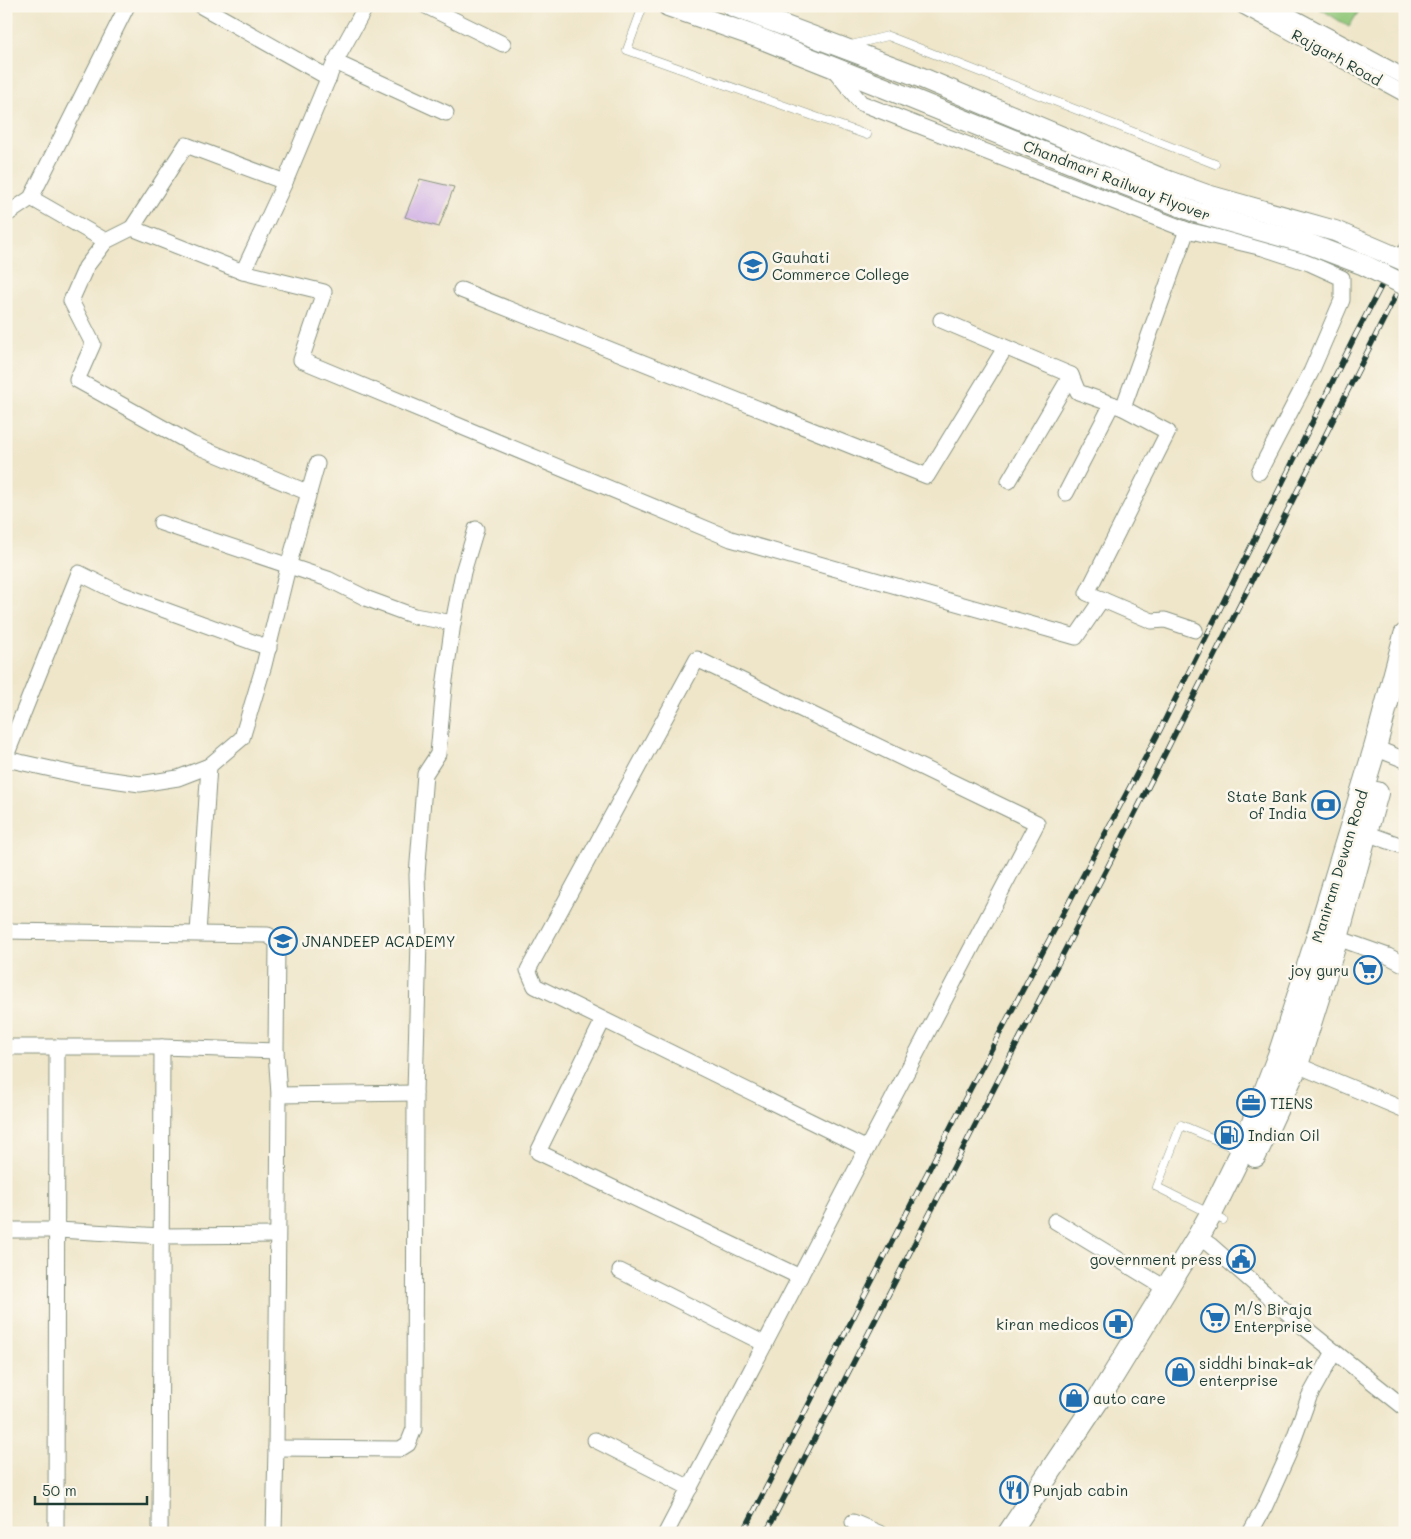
<svg xmlns="http://www.w3.org/2000/svg" width="1411" height="1539" viewBox="0 0 1411 1539" font-family="Mali,sans-serif">
<style>
.green{fill:#91c779;stroke:#588256}
.building{fill:#d1b2e5}
.lines{fill:none;stroke-linecap:round;stroke-linejoin:round}
.lane-casing{stroke:#87927f;stroke-width:9}
.street-casing{stroke:#87927f;stroke-width:17}
.secondary-casing{stroke:#87927f;stroke-width:22}
.primary-casing{stroke:#87927f;stroke-width:24}
.lane{stroke:#fff;stroke-width:8}
.street{stroke:#fff;stroke-width:15}
.secondary{stroke:#fff;stroke-width:20}
.primary{stroke:#fff;stroke-width:22}
.rail-casing{stroke:#1f3d34;stroke-width:5.5}
.rail{stroke:#fbf7ec;stroke-width:4;stroke-dasharray:11;stroke-linecap:butt}
.secondary-bridge-casing{stroke:#87927f;stroke-width:22;stroke-linecap:butt}
.secondary-bridge{stroke:#fff;stroke-width:20}
.labels{text-anchor:middle;dominant-baseline:central;stroke-width:5;stroke-linejoin:round;paint-order:stroke}
.street-label{font-size:15px;fill:#1f3d34;stroke:#fbf7ec}
.poi-label{font-size:15px;fill:#1f3d34;stroke:#fbf7ec;text-anchor:start}
</style>
<rect width="100%" height="100%" fill="#fbf7ec"/>
<filter id="ink" filterUnits="userSpaceOnUse"><feTurbulence type="fractalNoise" baseFrequency=".02" numOctaves="2"/><feDisplacementMap in="SourceGraphic" scale="10" xChannelSelector="R" yChannelSelector="G"/><feConvolveMatrix kernelMatrix="1 2 1 2 8 2 1 2 1" color-interpolation-filters="sRGB"/></filter>
<filter id="wash" filterUnits="userSpaceOnUse"><feTurbulence type="fractalNoise" baseFrequency=".0096" numOctaves="4" result="noise"/><feDisplacementMap in="SourceGraphic" scale="20" xChannelSelector="R" yChannelSelector="G"/><feGaussianBlur stdDeviation="1.12" result="paint"/><feColorMatrix in="noise" values="0 0 0 0 0 0 0 0 0 0 0 0 0 0 0 0 0 1.4 0 .05"/><feComposite in="paint" operator="in"/></filter>
<g filter="url(#wash)">
<rect width="100%" height="100%" fill="#efe6ca"/>
<polygon class="green" points="1316,6 1362,6 1349,27"/>
<g id="blocks">
<polygon class="building" points="420,179 454,187 439,227 405,217"/>
</g>
</g>
<g filter="url(#ink)">
<use href="#blocks" fill-opacity="0" stroke="#87927f" stroke-width="1"/>
<g class="lines">
<defs>
<g id="lane">
<polyline points="643,6 627,50 867,135"/>
<polyline points="851,45 888,36 1215,164"/>
<polyline points="1223,1220 1157,1187 1181,1125 1240,1150"/>
</g>
<g id="street">
<polyline points="201,6 329,78"/>
<polyline points="426,6 503,44"/>
<polyline points="1243,6 1405,94"/>
<polyline points="1272,6 1405,77"/>
<polyline points="335,62 446,113"/>
<polyline points="833,68 861,103 1187,230 1263,248 1309,263 1342,278 1342,300 1311,372 1259,472"/>
<polyline points="31,198 106,241"/>
<polyline points="6,215 31,198 127,6"/>
<polyline points="132,228 186,145 285,182"/>
<polyline points="243,272 285,182 335,62 366,6"/>
<polyline points="461,290 927,476 1005,348"/>
<polyline points="941,320 1071,375 1078,392 1123,408 1187,230"/>
<polyline points="1123,408 1168,432 1087,593 1152,621 1165,620 1195,630"/>
<polyline points="1009,481 1071,375"/>
<polyline points="309,493 192,444 77,380 93,344 71,301 86,267 106,241 132,228 243,272 324,292 301,360 731,539 1076,637 1102,599"/>
<polyline points="1066,493 1112,404"/>
<polyline points="161,523 328,579 368,599 414,616 453,623"/>
<polyline points="1375,748 1405,760"/>
<polyline points="6,756 79,573 121,594 269,648"/>
<polyline points="6,759 78,775 140,784 178,778 209,766 242,738 264,665 288,567 317,464"/>
<polyline points="1366,833 1405,847"/>
<polyline points="6,931 268,935 277,942 276,1051 279,1095 276,1448 274,1533"/>
<polyline points="198,933 209,766"/>
<polyline points="1329,935 1388,956 1405,965"/>
<polyline points="603,1020 538,1152 800,1277"/>
<polyline points="6,1047 162,1047 276,1051"/>
<polyline points="1297,1065 1405,1110"/>
<polyline points="279,1095 415,1093"/>
<polyline points="1055,1221 1157,1283 1164,1291"/>
<polyline points="6,1230 58,1230 161,1236 277,1235"/>
<polyline points="1198,1237 1210,1245 1305,1328 1405,1408"/>
<polyline points="620,1271 765,1344"/>
<polyline points="595,1440 690,1488"/>
<polyline points="276,1448 400,1449 408,1444 414,1429 415,1093 419,940 417,875 425,774 438,754 444,687 453,623 463,572 476,529"/>
<polyline points="853,1522 879,1533"/>
<polyline points="56,1533 57,1047"/>
<polyline points="160,1533 162,1047"/>
<polyline points="666,1533 994,905 1037,823 697,659 528,970 535,986 867,1149"/>
<polyline points="1250,1533 1265,1506 1288,1455 1309,1397 1334,1352"/>
</g>
<g id="secondary">
<polyline points="668,6 757,37 905,96"/>
<polyline points="732,6 915,75"/>
</g>
<g id="primary">
<polyline points="1255,1156 1297,1065 1337,938 1377,793"/>
<polyline points="1009,1533 1098,1400 1198,1237 1211,1214 1242,1151 1279,1055 1319,932 1375,748 1405,635"/>
</g>
</defs>
<use href="#lane" class="lane-casing"/>
<use href="#street" class="street-casing"/>
<use href="#secondary" class="secondary-casing"/>
<use href="#primary" class="primary-casing"/>
<use href="#lane" class="lane"/>
<use href="#street" class="street"/>
<use href="#secondary" class="secondary"/>
<use href="#primary" class="primary"/>
<defs>
<g id="rail">
<polyline points="743,1533 965,1099 1160,730 1356,334 1405,241"/>
<polyline points="766,1533 1126,831 1405,277"/>
</g>
</defs>
<use href="#rail" class="rail-casing"/>
<use href="#rail" class="rail"/>
<defs>
<g id="secondary-bridge">
<polyline points="915,75 1160,178 1207,195 1335,231 1405,261"/>
<polyline points="905,96 1095,173 1195,212 1309,244 1364,265 1405,285"/>
</g>
</defs>
<use href="#secondary-bridge" class="secondary-bridge-casing"/>
<use href="#secondary-bridge" class="secondary-bridge"/>
</g>
</g>
<defs>
<symbol id="university-ring" viewBox="-11 -11 22 22"><circle r="9.5" fill="#fbf7ec" stroke="#1f6fb2" stroke-width="1.5"/><path d="M0-5L7-2L0 1L-7-2ZM-4 1L0 2.5L4 1V4Q0 6-4 4Z" fill="#1f6fb2"/></symbol>
<symbol id="bank-ring" viewBox="-11 -11 22 22"><circle r="9.5" fill="#fbf7ec" stroke="#1f6fb2" stroke-width="1.5"/><path d="M-6-4H6V4H-6ZM0-2.3a2.3 2.3 0 1 0 0 4.6a2.3 2.3 0 1 0 0-4.6Z" fill="#1f6fb2"/></symbol>
<symbol id="school-ring" viewBox="-11 -11 22 22"><circle r="9.5" fill="#fbf7ec" stroke="#1f6fb2" stroke-width="1.5"/><path d="M0-5L7-2L0 1L-7-2ZM-4 1L0 2.5L4 1V4Q0 6-4 4Z" fill="#1f6fb2"/></symbol>
<symbol id="supermarket-ring" viewBox="-11 -11 22 22"><circle r="9.5" fill="#fbf7ec" stroke="#1f6fb2" stroke-width="1.5"/><path d="M-6-5.5h2.5l.6 2H6L4.5 2H-2.5L-4.4-4H-6ZM-1.5 3.2a1.3 1.3 0 1 0 .1 0ZM3 3.2a1.3 1.3 0 1 0 .1 0Z" fill="#1f6fb2"/></symbol>
<symbol id="office-ring" viewBox="-11 -11 22 22"><circle r="9.5" fill="#fbf7ec" stroke="#1f6fb2" stroke-width="1.5"/><path d="M-6-3h4V-5.5h4V-3h4V5H-6ZM-1-4.5V-3h2v-1.5ZM-6 0V1H6V0Z" fill="#1f6fb2"/></symbol>
<symbol id="fuel-ring" viewBox="-11 -11 22 22"><circle r="9.5" fill="#fbf7ec" stroke="#1f6fb2" stroke-width="1.5"/><path d="M-5.5-6h7V0h2V4h1.3V-2.5L3-4.5l.8-.8L6-3V5H2.5V1h-1V6h-7ZM-4.2-4.7v3.2H.2V-4.7Z" fill="#1f6fb2"/></symbol>
<symbol id="civic-ring" viewBox="-11 -11 22 22"><circle r="9.5" fill="#fbf7ec" stroke="#1f6fb2" stroke-width="1.5"/><path d="M-.6-6.5H3V-4.5H.6V-3L4-1V1h2V6H-6V1h2V-1L-.6-3ZM-1.2 2.5V6h2.4V2.5Z" fill="#1f6fb2"/></symbol>
<symbol id="pharmacy-ring" viewBox="-11 -11 22 22"><circle r="9.5" fill="#fbf7ec" stroke="#1f6fb2" stroke-width="1.5"/><path d="M-2-6h4v4h4v4h-4v4h-4v-4h-4v-4h4Z" fill="#1f6fb2"/></symbol>
<symbol id="shop-ring" viewBox="-11 -11 22 22"><circle r="9.5" fill="#fbf7ec" stroke="#1f6fb2" stroke-width="1.5"/><path d="M-5-2.5h2.3a2.7 3.5 0 0 1 5.4 0H5L5.5 6h-11ZM-1.5-2.5h3a1.5 2.3 0 0 0-3 0Z" fill="#1f6fb2"/></symbol>
<symbol id="restaurant-ring" viewBox="-11 -11 22 22"><circle r="9.5" fill="#fbf7ec" stroke="#1f6fb2" stroke-width="1.5"/><path d="M-5-6h1v4h1v-4h1v4h1v-4h1v5L-1.5 .5V6h-2V.5L-5-1ZM5-6V6H3V1.5H1.5Q1.5-4 5-6Z" fill="#1f6fb2"/></symbol>
</defs>
<g fill-rule="evenodd">
<use href="#university-ring" x="737" y="250" width="32" height="32"/>
<use href="#bank-ring" x="1310" y="789" width="32" height="32"/>
<use href="#school-ring" x="267" y="925" width="32" height="32"/>
<use href="#supermarket-ring" x="1352" y="954" width="32" height="32"/>
<use href="#office-ring" x="1235" y="1087" width="32" height="32"/>
<use href="#fuel-ring" x="1213" y="1119" width="32" height="32"/>
<use href="#civic-ring" x="1225" y="1243" width="32" height="32"/>
<use href="#supermarket-ring" x="1199" y="1302" width="32" height="32"/>
<use href="#pharmacy-ring" x="1102" y="1308" width="32" height="32"/>
<use href="#shop-ring" x="1164" y="1356" width="32" height="32"/>
<use href="#shop-ring" x="1058" y="1382" width="32" height="32"/>
<use href="#restaurant-ring" x="998" y="1474" width="32" height="32"/>
</g>
<g class="labels">
<g class="street-label">
<text transform="translate(1337 57) rotate(29)">Rajgarh Road</text>
<text transform="translate(1117 180) rotate(21)">Chandmari Railway Flyover</text>
<text transform="translate(1339 866) rotate(-73)">Maniram Dewan Road</text>
</g>
<g class="poi-label">
<text x="772" y="257">Gauhati<tspan x="772" dy="17">Commerce College</tspan></text>
<text x="1307" y="796" text-anchor="end">State Bank<tspan x="1307" dy="17">of India</tspan></text>
<text x="302" y="941">JNANDEEP ACADEMY</text>
<text x="1349" y="970" text-anchor="end">joy guru</text>
<text x="1270" y="1103">TIENS</text>
<text x="1248" y="1135">Indian Oil</text>
<text x="1222" y="1259" text-anchor="end">government press</text>
<text x="1234" y="1309">M/S Biraja<tspan x="1234" dy="17">Enterprise</tspan></text>
<text x="1099" y="1324" text-anchor="end">kiran medicos</text>
<text x="1199" y="1363">siddhi binak=ak<tspan x="1199" dy="17">enterprise</tspan></text>
<text x="1093" y="1398">auto care</text>
<text x="1033" y="1490">Punjab cabin</text>
</g>
</g>
<rect width="1411" height="1539" fill="none" stroke="#fbf7ec" stroke-width="25"/>
<path d="M35 1496v8h112v-8" fill="none" stroke="#1f3d34" stroke-width="2.5"/>
<text x="42" y="1496" font-size="15" fill="#1f3d34" stroke="#fbf7ec" stroke-width="4" paint-order="stroke">50 m</text>
</svg>
